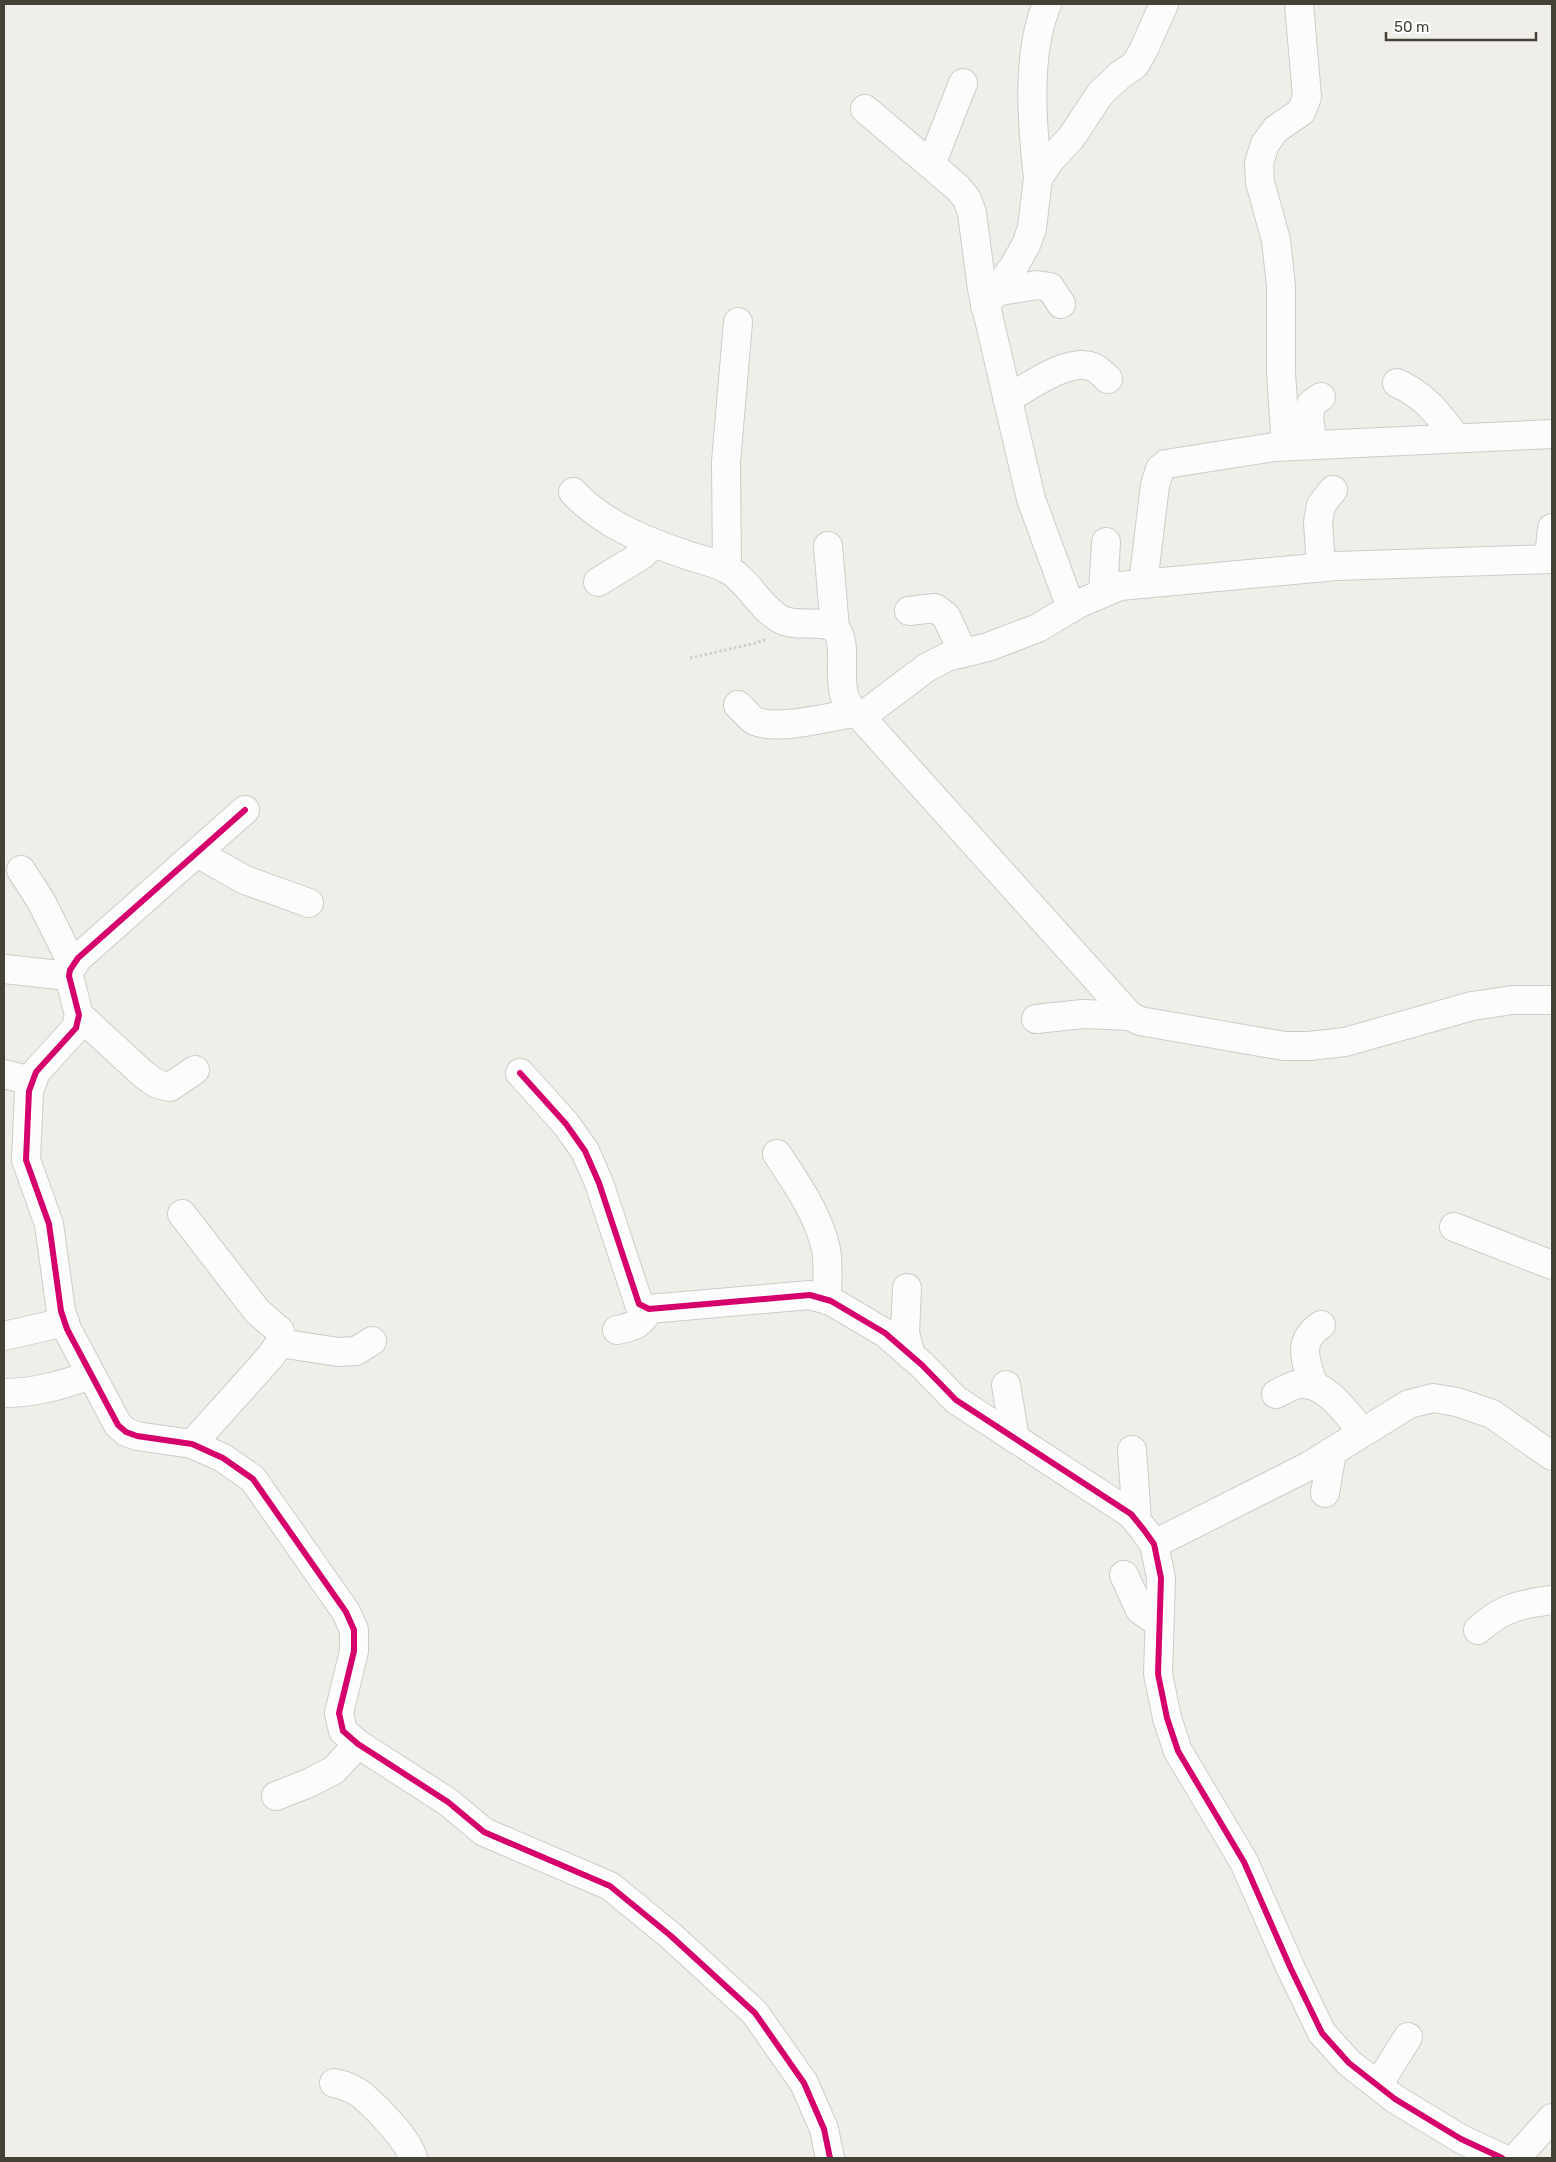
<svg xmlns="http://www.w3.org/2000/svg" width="1556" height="2162" viewBox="0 0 1556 2162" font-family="Rubik,sans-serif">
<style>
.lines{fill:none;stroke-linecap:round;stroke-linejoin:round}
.minor-casing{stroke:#cdccc7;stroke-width:30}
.path{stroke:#d0cecb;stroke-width:3;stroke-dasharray:2.5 2.5;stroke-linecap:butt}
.minor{stroke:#fdfcfc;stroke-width:28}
.cycleway-casing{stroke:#fff;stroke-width:9}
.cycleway{stroke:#d6006c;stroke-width:6}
</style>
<rect width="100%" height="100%" fill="#efeee9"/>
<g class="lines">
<defs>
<g id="minor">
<polyline points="865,109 958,188 967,199 972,213 982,289 1031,499 1071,608"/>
<polyline points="931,165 963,83"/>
<path d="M1038,178C1032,125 1026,54 1047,4"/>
<polyline points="995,292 1037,285 1050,287 1061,304"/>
<polyline points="985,306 1014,266 1026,245 1032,228 1038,178 1051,159 1071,138 1100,94 1120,75 1135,65 1144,49 1164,4"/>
<path d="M1397,383C1424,395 1439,414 1456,438"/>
<path d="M1007,399C1029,387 1068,357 1093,367C1098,369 1104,375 1108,379"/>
<polyline points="1313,445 1309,418 1311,404 1321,397"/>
<polyline points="1286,446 1281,373 1281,286 1276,240 1260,182 1259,163 1265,144 1276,129 1301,112 1307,97 1299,4"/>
<path d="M573,492C603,524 643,540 684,554C698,559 714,562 727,569C749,581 760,609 782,620C796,627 823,620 834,628C854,644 826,698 861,717L1130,1016L1140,1021L1284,1046H1309L1345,1042L1472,1006L1513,1000H1552"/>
<polyline points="828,546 835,629"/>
<polyline points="1549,559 1552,528"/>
<polyline points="1321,567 1318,522 1321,505 1333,490"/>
<polyline points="727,569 726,462 738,322"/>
<polyline points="598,582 642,555 653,544"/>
<polyline points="1143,584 1155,485 1160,469 1166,464 1274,447 1552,434"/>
<polyline points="1103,593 1106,542"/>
<polyline points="909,611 935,608 946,616 963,653"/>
<path d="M738,705C743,709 749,718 755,721C776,731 830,717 853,713"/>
<polyline points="861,717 926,668 947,657 988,647 1038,628 1078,604 1120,586 1336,566 1552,559"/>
<polyline points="245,810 78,958 70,970 69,976 79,1015 76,1028 36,1072 29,1091 26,1160 49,1224 61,1311 67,1329 118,1425 126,1432 137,1436 192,1444 223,1458 253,1479 346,1612 354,1630 354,1651 339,1713 343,1731 358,1744 448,1802 484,1832 610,1886 671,1936 755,2013 804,2083 824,2129 830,2158"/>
<polyline points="197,853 245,880 309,903"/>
<polyline points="21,870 41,901 73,965"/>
<polyline points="4,969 69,976"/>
<polyline points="79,1015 143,1074 157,1084 170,1087 195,1070"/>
<polyline points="1036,1019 1083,1014 1130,1016"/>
<polyline points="520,1073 566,1124 585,1151 599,1183 639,1304 649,1309 810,1295 831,1301 885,1333 922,1365 956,1400 1131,1514 1144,1530 1154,1544 1161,1578 1158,1674 1167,1718 1178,1751 1244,1862 1291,1969 1322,2033 1349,2063 1395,2099 1461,2139 1502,2158"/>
<polyline points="4,1074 32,1081"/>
<path d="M777,1154C797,1184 818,1214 826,1249C829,1265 827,1284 827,1300"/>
<polyline points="182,1214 257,1311 280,1331 280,1343 270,1357 192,1444"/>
<polyline points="1454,1227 1552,1265"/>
<polyline points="907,1288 905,1333 911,1356"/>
<path d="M617,1330C634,1326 641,1325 649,1309"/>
<polyline points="4,1336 65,1322"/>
<polyline points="280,1343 338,1352 356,1351 372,1341"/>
<path d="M1313,1384C1306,1360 1296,1342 1321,1325"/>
<polyline points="1006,1385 1015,1439"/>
<path d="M4,1393C35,1393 62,1385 91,1375"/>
<path d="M1276,1394C1283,1391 1293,1384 1301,1384C1327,1382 1347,1415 1363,1432"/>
<polyline points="1132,1450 1137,1521"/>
<polyline points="1325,1493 1332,1452"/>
<polyline points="1154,1544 1309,1466 1409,1404 1433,1398 1457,1402 1492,1414 1552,1456"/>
<polyline points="1124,1575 1140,1610 1159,1623"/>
<path d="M1478,1630C1502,1608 1520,1604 1552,1600"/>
<polyline points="276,1796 309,1783 334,1770 358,1744"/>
<path d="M334,2083C344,2085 354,2089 362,2095C377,2108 408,2139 413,2158"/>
<polyline points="1378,2085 1408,2037"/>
<polyline points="1516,2158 1552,2118"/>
</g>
</defs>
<use href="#minor" class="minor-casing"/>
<polyline class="path" points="690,658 756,643 767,639"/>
<use href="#minor" class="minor"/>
<defs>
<g id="cycleway">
<polyline points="245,810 78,958 70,970 69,976 79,1015 76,1028 36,1072 29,1091 26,1160 49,1224 61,1311 67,1329 118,1425 126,1432 137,1436 192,1444 223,1458 253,1479 346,1612 354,1630 354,1651 339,1713 343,1731 358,1744 448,1802 484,1832 610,1886 671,1936 755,2013 804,2083 824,2129 830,2158"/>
<polyline points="520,1073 566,1124 585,1151 599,1183 639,1304 649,1309 810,1295 831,1301 885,1333 922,1365 956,1400 1131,1514 1144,1530 1154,1544 1161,1578 1158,1674 1167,1718 1178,1751 1244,1862 1291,1969 1322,2033 1349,2063 1395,2099 1461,2139 1502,2158"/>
</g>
</defs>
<use href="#cycleway" class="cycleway-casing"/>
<use href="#cycleway" class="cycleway"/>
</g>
<rect width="1556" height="2162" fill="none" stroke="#444136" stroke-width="10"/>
<path d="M1386 32v8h150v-8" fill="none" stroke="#444136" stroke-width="2.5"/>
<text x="1394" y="32" font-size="15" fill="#444136" stroke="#ffffff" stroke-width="4" paint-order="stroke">50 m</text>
</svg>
